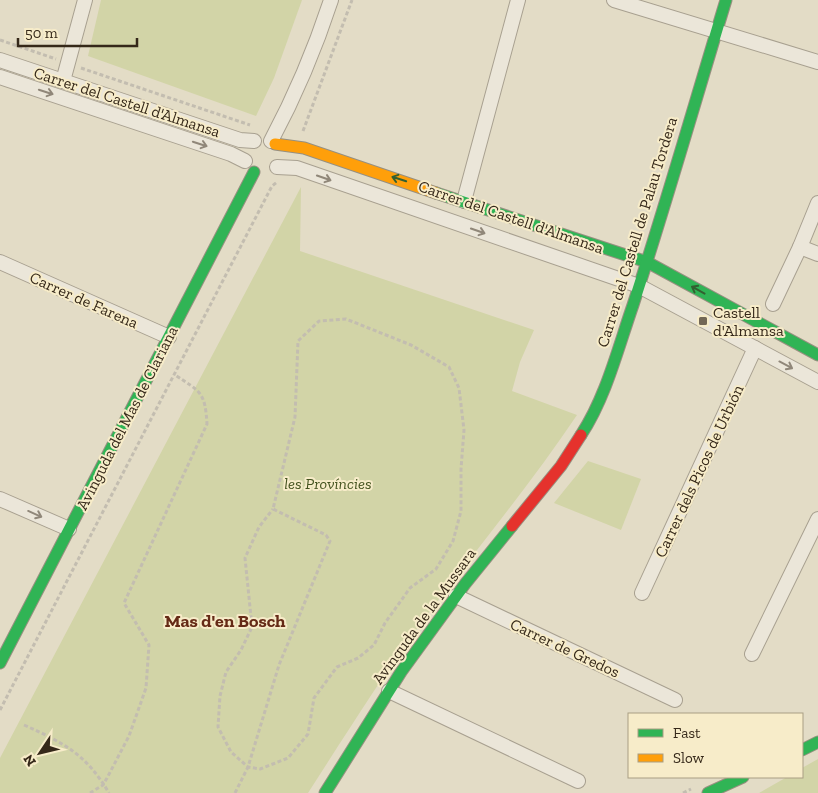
<svg xmlns="http://www.w3.org/2000/svg" width="818" height="793" viewBox="0 0 818 793" font-family="'Zilla Slab',serif">
<style>
.green{fill:#d2d4a7}
.lines{fill:none;stroke-linecap:round;stroke-linejoin:round}
.street-casing{stroke:#a8a090;stroke-width:16}
.fast-casing{stroke:#979080;stroke-width:13}
.slow-casing{stroke:#979080;stroke-width:13}
.jam-casing{stroke:#979080;stroke-width:13}
.path{stroke:#c3bdb0;stroke-width:3;stroke-dasharray:4 2.5;stroke-linecap:butt}
.street{stroke:#ebe6d9;stroke-width:14}
.fast{stroke:#30b455;stroke-width:11}
.slow{stroke:#ff9f0a;stroke-width:11}
.jam{stroke:#e5322d;stroke-width:11}
.oneway{stroke:#908779}
.oneway2{stroke:#336031}
.poi-dot{fill:#726756;stroke:#f7ecc9;stroke-width:2}
.labels{text-anchor:middle;dominant-baseline:central;stroke-width:4;stroke-linejoin:round;paint-order:stroke}
.street-label{font-size:16px;fill:#352819;stroke:#f7ecc9}
.poi-label{font-size:16px;fill:#352819;stroke:#f7ecc9;text-anchor:start}
.park-label{font-size:16px;font-style:italic;fill:#44531f;stroke:#f7ecc9}
.neighbourhood-label{font-size:18px;font-weight:bold;fill:#652a16;stroke:#f7ecc9}
</style>
<rect width="100%" height="100%" fill="#e3dcc6"/>
<g class="green">
<polygon points="101,0 302,0 274,78 256,116 88,56"/>
<path d="M301,187L300,251L534,330L520,362L512,391L577,415C530,485 475,551 424,619C383,675 346,734 308,793H0V758Z"/>
<polygon points="588,461 641,479 621,530 554,503"/>
<polygon points="818,759 818,793 759,793 787,777 802,777 802,768"/>
</g>
<g class="lines">
<defs>
<g id="street">
<polyline points="614,0 818,62"/>
<polyline points="0,60 240,140 254,141"/>
<polyline points="0,77 231,154 245,161"/>
<polyline points="63,81 85,0"/>
<path d="M271,141C295,96 315,49 331,0"/>
<polyline points="277,167 297,168 639,286 818,382"/>
<polyline points="464,201 518,0"/>
<polyline points="800,247 818,254"/>
<polyline points="0,262 169,337"/>
<polyline points="773,304 800,247 818,203"/>
<polyline points="0,499 69,529"/>
<polyline points="642,593 755,348"/>
<polyline points="456,596 675,700"/>
<polyline points="752,654 818,519"/>
<polyline points="389,691 578,781"/>
</g>
<g id="fast">
<polyline points="436,193 647,262 818,355"/>
<path d="M581,435C606,397 618,348 633,305C666,204 695,102 726,0"/>
<polyline points="0,663 254,172"/>
<polyline points="802,750 818,742"/>
<polyline points="325,793 401,672 465,584 512,526"/>
<polyline points="708,793 743,777"/>
</g>
<polyline id="slow" points="275,144 304,148 436,193"/>
<polyline id="jam" points="512,526 561,466 581,435"/>
</defs>
<use href="#street" class="street-casing"/>
<use href="#fast" class="fast-casing"/>
<use href="#slow" class="slow-casing"/>
<use href="#jam" class="jam-casing"/>
<g class="path">
<polyline points="0,40 56,59"/>
<polyline points="81,68 250,125"/>
<polyline points="303,131 352,0"/>
<polyline points="0,710 272,186 277,182"/>
<path d="M24,725C64,743 86,754 109,793"/>
<path d="M90,793L103,785L107,778L129,736L146,688L149,645L124,603L207,424C205,392 201,392 175,375"/>
<polyline points="235,793 248,767 279,665 330,541 326,535 273,509 295,417 298,341 319,321 346,319 411,345 449,367 459,388 464,430 461,469 461,511 453,541 436,569 410,588 385,623 374,645 358,658 337,667 314,698 308,734 288,758 260,769 248,767 231,752 218,727 220,696 226,672 241,650 252,627 245,558 259,527 273,509"/>
<polyline points="683,793 691,789"/>
</g>
<use href="#street" class="street"/>
<use href="#fast" class="fast"/>
<use href="#slow" class="slow"/>
<use href="#jam" class="jam"/>
</g>
<defs><path id="oneway-shaft" d="M-6 0H5M1.5-3L5.5 0L1.5 3" fill="none" stroke-width="1.6" stroke-linecap="round" stroke-linejoin="round" transform="scale(1.25)"/></defs>
<g class="oneway">
<use href="#oneway-shaft" transform="translate(46 92) rotate(18)"/>
<use href="#oneway-shaft" transform="translate(200 144) rotate(18)"/>
<use href="#oneway-shaft" transform="translate(324 178) rotate(19)"/>
<use href="#oneway-shaft" transform="translate(478 231) rotate(19)"/>
<use href="#oneway-shaft" transform="translate(786 365) rotate(28)"/>
<use href="#oneway-shaft" transform="translate(35 514) rotate(24)"/>
</g>
<g class="oneway2">
<use href="#oneway-shaft" transform="translate(399 179) rotate(-162)"/>
<use href="#oneway-shaft" transform="translate(698 290) rotate(-151)"/>
</g>
<rect class="poi-dot" x="698" y="316" width="10" height="10" rx="2.5"/>
<g class="labels">
<g class="street-label">
<text transform="translate(127 102) rotate(18)">Carrer del Castell d'Almansa</text>
<text transform="translate(511 217) rotate(19)">Carrer del Castell d'Almansa</text>
<text transform="translate(637 232) rotate(-73)">Carrer del Castell de Palau Tordera</text>
<text transform="translate(84 300) rotate(24)">Carrer de Farena</text>
<text transform="translate(127 418) rotate(-63)">Avinguda del Mas de Clariana</text>
<text transform="translate(699 471) rotate(-65)">Carrer dels Picos de Urbión</text>
<text transform="translate(424 616) rotate(-54)">Avinguda de la Mussara</text>
<text transform="translate(565 648) rotate(25)">Carrer de Gredos</text>
</g>
<g class="poi-label">
<text x="713" y="312">Castell<tspan x="713" dy="18">d'Almansa</tspan></text>
</g>
<g class="park-label">
<text x="328" y="483">les Províncies</text>
</g>
<g class="neighbourhood-label">
<text x="225" y="621">Mas d'en Bosch</text>
</g>
</g>
<rect x="628" y="713" width="175" height="65" fill="#f7ecc9" stroke="#a99e83"/>
<rect x="638" y="729" width="25" height="8" fill="#30b455" stroke="#a99e83"/>
<text x="673" y="738" font-size="15" fill="#352819">Fast</text>
<rect x="638" y="754" width="25" height="8" fill="#ff9f0a" stroke="#a99e83"/>
<text x="673" y="763" font-size="15" fill="#352819">Slow</text>
<g transform="translate(40 753) rotate(235)" stroke="#f7ecc9" stroke-width="4" paint-order="stroke">
<path d="M0-4L9 19L0 12L-9 19Z" fill="#352819"/>
<text y="-8" font-size="14" font-weight="bold" text-anchor="middle" fill="#352819">N</text>
</g>
<path d="M18 38v8h119v-8" fill="none" stroke="#352819" stroke-width="2.5"/>
<text x="25" y="38" font-size="15" fill="#352819" stroke="#f7ecc9" stroke-width="4" paint-order="stroke">50 m</text>
</svg>
